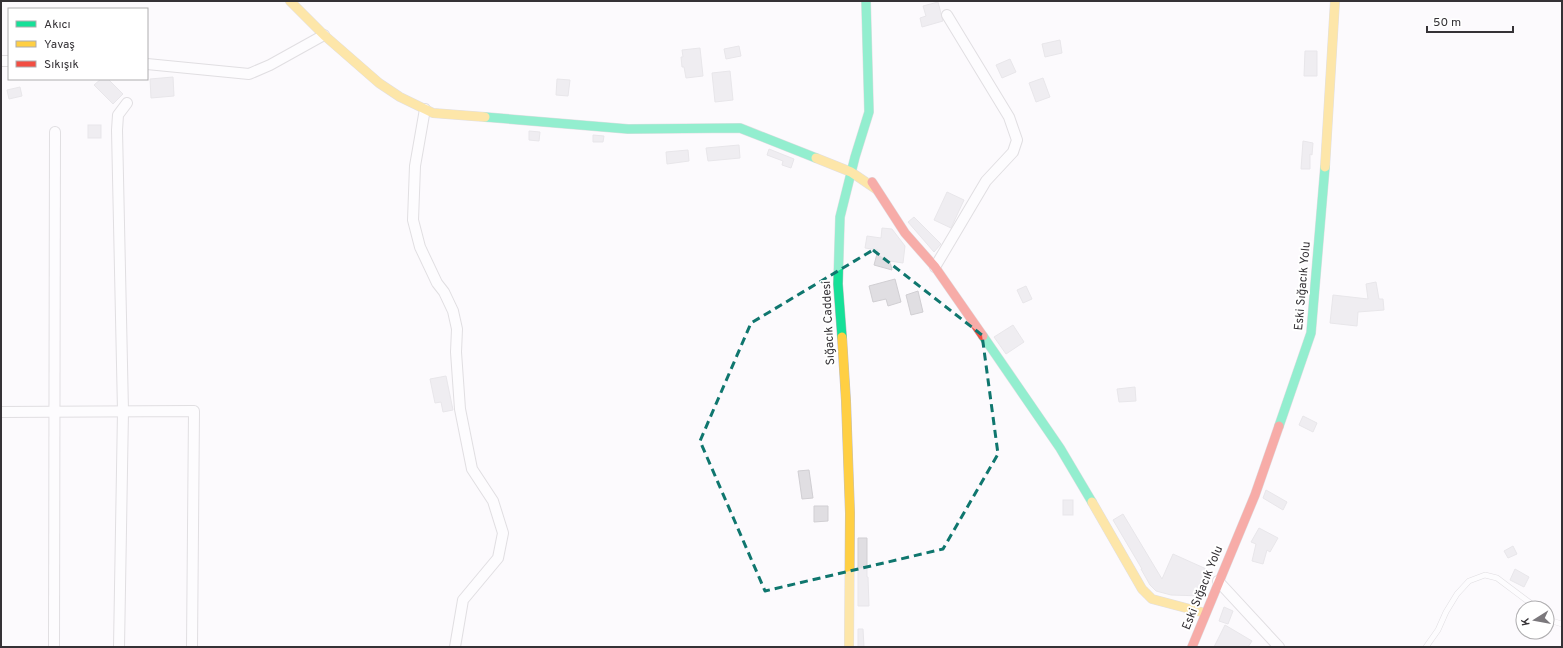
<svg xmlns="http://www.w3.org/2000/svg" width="1563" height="648" viewBox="0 0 1563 648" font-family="Overpass,sans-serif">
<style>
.building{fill:#e0dee2;stroke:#d1cfd3}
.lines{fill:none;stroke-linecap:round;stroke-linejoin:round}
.lane-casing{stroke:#c0bec0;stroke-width:6}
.street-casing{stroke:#c0bec0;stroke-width:12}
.fast-casing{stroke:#c0bec0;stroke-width:10}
.slow-casing{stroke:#c0bec0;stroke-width:10}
.jam-casing{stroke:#c0bec0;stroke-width:10}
.lane{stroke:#fffeff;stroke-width:5}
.street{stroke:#fffeff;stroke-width:10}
.fast{stroke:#16e098;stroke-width:9}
.slow{stroke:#ffcf43;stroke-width:9}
.jam{stroke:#f24e42;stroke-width:9}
.marked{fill:none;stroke:#0f766e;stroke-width:3;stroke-dasharray:8 5;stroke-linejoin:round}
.labels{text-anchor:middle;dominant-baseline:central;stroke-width:4;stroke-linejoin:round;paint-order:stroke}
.street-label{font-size:12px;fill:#353236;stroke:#fff}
</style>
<rect width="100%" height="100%" fill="#fcfafd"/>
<g class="building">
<polygon points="938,2 943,21 922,27 920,18 926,16 923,6"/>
<polygon points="1060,40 1062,53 1045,57 1042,44"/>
<polygon points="739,46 741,56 726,59 724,49"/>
<polygon points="700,48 703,76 686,78 684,67 682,67 681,57 683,57 682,50"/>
<polygon points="1305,51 1317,51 1317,76 1304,76"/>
<polygon points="1010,59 1016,72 1002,78 996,65"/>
<polygon points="730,71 733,100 715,102 712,73"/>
<polygon points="173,77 174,96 151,98 150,79"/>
<polygon points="1043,78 1050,97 1036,102 1029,83"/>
<polygon points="101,79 108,79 123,94 113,104 94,85"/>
<polygon points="557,79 570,80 568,96 556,95"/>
<polygon points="20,87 22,96 9,99 7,90"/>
<rect x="88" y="125" width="13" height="13"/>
<polygon points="529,131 540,132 539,141 529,140"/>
<polygon points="593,135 604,136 603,142 593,142"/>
<polygon points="1303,141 1313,143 1312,155 1310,154 1310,169 1301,169"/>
<polygon points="739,145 740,158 708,161 706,148"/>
<polygon points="769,149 794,159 791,168 782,165 783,161 767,155"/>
<polygon points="688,150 689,161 667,164 666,152"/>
<polygon points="947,192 964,200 951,228 934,220"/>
<polygon points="914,217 941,244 934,252 908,222"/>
<polygon points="882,228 892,229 905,246 903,263 890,261 892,270 874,265 878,250 865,248 867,236 881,238"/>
<polygon points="895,279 901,302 888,306 886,299 873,302 869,286"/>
<polygon points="1376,282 1379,299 1383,299 1384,310 1358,312 1357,326 1330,323 1333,295 1368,299 1366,284"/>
<polygon points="1026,286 1032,299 1023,303 1017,290"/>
<polygon points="918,291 923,312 911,315 906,295"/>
<polygon points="1013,325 1024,342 1006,354 994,337"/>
<polygon points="446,376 453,410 443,412 441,402 435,403 430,379"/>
<polygon points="1135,387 1136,401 1119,402 1117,389"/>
<polygon points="1303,416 1317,423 1313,432 1299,425"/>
<polygon points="809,470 813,498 802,499 798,471"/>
<polygon points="1266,490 1287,502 1283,510 1263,498"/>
<rect x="1063" y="500" width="10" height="15"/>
<polygon points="814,506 828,506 828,521 814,522"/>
<polygon points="1123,514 1162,579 1173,554 1213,572 1203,596 1171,595 1156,591 1150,585 1141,569 1142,569 1113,520"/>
<polygon points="1259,528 1278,538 1270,552 1267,550 1263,564 1252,561 1256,544 1251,542"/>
<polygon points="858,538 867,538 867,577 868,577 869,606 858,606"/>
<polygon points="1513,546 1517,554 1508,558 1504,551"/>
<polygon points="1515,569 1529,577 1524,587 1510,580"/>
<polygon points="1224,607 1233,611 1228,624 1219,621"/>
<polygon points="1225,625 1252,641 1248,647 1214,647"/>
<polygon points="858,629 863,629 864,647 858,647"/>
</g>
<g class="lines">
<defs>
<g id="lane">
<polyline points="1547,616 1552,621 1562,624"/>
<polyline points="1426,647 1438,630 1446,612 1457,594 1469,581 1485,575 1497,578 1537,608"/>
</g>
<g id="street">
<polyline points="1,61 9,61"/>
<polyline points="147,64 249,74 270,65 324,35"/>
<polyline points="425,109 415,166 413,220 420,247 437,283 444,292 453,311 457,329 456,352 460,409 472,469 493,501 503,533 498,558 463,600 455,647"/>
<polyline points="935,267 986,181 1013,152 1017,140 1009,117 947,15"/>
<polyline points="1,412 194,411 192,647"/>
<polyline points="1218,581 1279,647"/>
<polyline points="54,647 55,132"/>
<polyline points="119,647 123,411 117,130 118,115 127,103"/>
</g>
<g id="fast">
<polyline points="485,117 628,129 740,128 816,158"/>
<polyline points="983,336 1060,448 1092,502"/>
<polyline points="842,337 838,284 840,217 855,157 869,112 866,1"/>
<polyline points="1279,426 1311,333 1325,167"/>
</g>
<g id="slow">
<polyline points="290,1 324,35 379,83 400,97 433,113 485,117"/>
<polyline points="816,158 851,172 876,189"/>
<polyline points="1325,167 1335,1"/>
<polyline points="842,337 846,401 850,513 849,647"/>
<polyline points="1092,502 1142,589 1152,599 1205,613"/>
</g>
<g id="jam">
<polyline points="872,182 905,233 935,267 983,336"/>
<polyline points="1192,647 1255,495 1279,426"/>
</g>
</defs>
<use href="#lane" class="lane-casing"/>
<use href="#street" class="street-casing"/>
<use href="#fast" class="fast-casing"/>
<use href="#slow" class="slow-casing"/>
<use href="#jam" class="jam-casing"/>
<use href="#lane" class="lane"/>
<use href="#street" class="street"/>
<use href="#fast" class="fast"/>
<use href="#slow" class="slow"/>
<use href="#jam" class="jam"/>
</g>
<path d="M0 0H1563V648H0ZM873,250L982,335L998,454L943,549L765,591L700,441L751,323Z" fill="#fcfafd" fill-opacity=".55" fill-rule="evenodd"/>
<path class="marked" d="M873,250L982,335L998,454L943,549L765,591L700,441L751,323Z"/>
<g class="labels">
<g class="street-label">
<text transform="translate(1303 286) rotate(-85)">Eski Sığacık Yolu</text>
<text transform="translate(829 323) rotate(-93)">Sığacık Caddesi</text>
<text transform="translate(1203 588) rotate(-68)">Eski Sığacık Yolu</text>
</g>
</g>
<rect width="1563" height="648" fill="none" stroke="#353236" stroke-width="4"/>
<rect x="8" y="8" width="140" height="72" fill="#ffffff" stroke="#aeadaf"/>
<rect x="16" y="21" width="20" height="6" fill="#16e098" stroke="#aeadaf"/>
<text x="44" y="28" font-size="12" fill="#353236">Akıcı</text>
<rect x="16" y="41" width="20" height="6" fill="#ffcf43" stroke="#aeadaf"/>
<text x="44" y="48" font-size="12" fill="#353236">Yavaş</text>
<rect x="16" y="61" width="20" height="6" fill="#f24e42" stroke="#aeadaf"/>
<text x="44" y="68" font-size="12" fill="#353236">Sıkışık</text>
<g transform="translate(1535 620) rotate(259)"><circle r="19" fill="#ffffff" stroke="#aeadaf"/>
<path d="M0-3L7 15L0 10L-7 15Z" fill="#7b787c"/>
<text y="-6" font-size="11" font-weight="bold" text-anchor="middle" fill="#353236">K</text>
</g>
<path d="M1427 26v6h86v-6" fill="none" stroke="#353236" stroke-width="2"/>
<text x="1433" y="26" font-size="12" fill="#353236" stroke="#ffffff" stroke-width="3" paint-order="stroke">50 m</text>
</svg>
